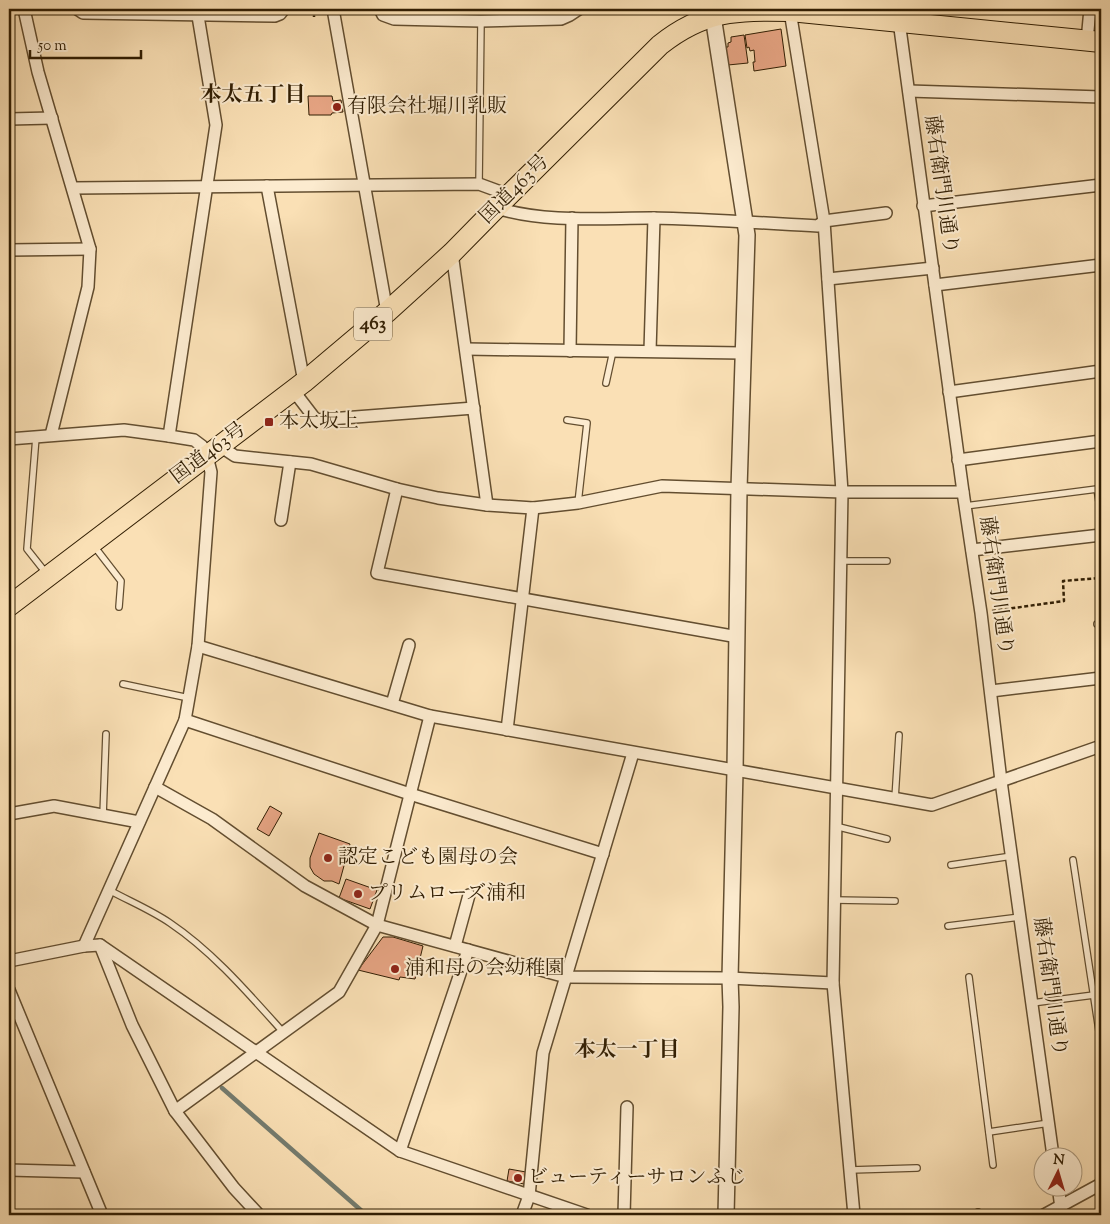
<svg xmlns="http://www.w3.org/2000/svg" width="1110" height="1224" viewBox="0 0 1110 1224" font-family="'Sorts Mill Goudy','Noto Serif JP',serif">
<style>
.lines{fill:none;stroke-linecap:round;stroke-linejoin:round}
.stream{stroke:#747c6f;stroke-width:4.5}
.building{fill:#e7a584;stroke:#311e03}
.service-casing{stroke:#634e30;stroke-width:8}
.minor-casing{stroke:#634e30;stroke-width:14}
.tertiary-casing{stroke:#634e30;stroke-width:18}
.trunk-casing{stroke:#311e03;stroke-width:22}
.path{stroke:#311e03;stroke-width:2.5;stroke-dasharray:4 2.5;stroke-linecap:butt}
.service{stroke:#fcebcf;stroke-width:5.5}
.minor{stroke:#fcebcf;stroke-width:11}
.tertiary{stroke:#fcebcf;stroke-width:15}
.trunk{stroke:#fae0b5;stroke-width:20}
.poi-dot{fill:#8f2418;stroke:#fcebcf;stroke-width:2}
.labels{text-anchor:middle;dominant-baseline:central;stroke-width:4;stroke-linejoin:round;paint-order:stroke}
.shield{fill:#fcebcf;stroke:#6e5c40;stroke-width:1}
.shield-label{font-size:19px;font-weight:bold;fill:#311e03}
.poi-label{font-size:20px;fill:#311e03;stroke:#fcebcf;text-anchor:start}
.street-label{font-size:20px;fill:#311e03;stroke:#fcebcf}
.neighbourhood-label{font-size:21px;font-weight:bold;fill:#311e03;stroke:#fcebcf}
</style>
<rect width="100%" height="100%" fill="#fae0b5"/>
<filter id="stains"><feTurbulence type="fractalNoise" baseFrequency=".004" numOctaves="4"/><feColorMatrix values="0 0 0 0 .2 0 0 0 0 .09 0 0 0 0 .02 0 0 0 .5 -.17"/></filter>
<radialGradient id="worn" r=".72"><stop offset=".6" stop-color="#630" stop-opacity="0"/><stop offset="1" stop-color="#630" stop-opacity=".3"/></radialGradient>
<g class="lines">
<polyline class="stream" points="222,1088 363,1212 375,1215"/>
</g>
<g class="building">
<polygon points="781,29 786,66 754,71 753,62 755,62 754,50 750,51 749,47 747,48 745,35"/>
<rect x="9" y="32" width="4" height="14"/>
<polygon points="744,35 748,63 728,65 725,47 728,47 728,43 731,42 731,37"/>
<polygon points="308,96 332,96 333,101 341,100 343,112 332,113 331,115 309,115"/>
<polygon points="270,806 282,813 269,836 257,829"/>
<polygon points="319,833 350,844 339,884 332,881 324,881 314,874 310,867 310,858"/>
<polygon points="346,879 377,890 370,909 339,898"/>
<polygon points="383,937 393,937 423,946 415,979 400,977 399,980 358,970"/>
<polygon points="509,1169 526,1172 524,1184 507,1181"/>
</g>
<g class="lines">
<defs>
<g id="service">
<polyline points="479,184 481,21"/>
<polyline points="606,383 613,351"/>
<polyline points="567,420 587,423 578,503"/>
<polyline points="36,437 27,549 46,573"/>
<polyline points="965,506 1097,489 1101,514"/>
<polyline points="94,546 121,581 119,607"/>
<polyline points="841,561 887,561"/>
<polyline points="1097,624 1101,624"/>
<polyline points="123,684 189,698"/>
<polyline points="895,799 899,735"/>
<polyline points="103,816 106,734"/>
<polyline points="835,826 887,839"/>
<polyline points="1073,860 1099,1031"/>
<polyline points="951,865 1012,856"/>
<path d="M109,890C129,901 151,910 170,923C213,952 248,993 283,1032"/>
<polyline points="834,900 895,901"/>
<polyline points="948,926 1020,917"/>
<polyline points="969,977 993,1165"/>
<polyline points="1032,1003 1094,995"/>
<polyline points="989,1132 1049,1123"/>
<polyline points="850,1170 917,1168"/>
<polyline points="978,1212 978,1215"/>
</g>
<g id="minor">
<polyline points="24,9 38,72 90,249 88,287 51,435"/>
<polyline points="77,9 83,13 275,16 280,14 284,9"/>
<polyline points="333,9 387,312"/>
<polyline points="380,9 383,15 394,19 481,21 561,19 570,15 579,9"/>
<polyline points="900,9 899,21 963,492 981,613 1001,781 1053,1156"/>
<polyline points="790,11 824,221 842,492 833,983 854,1215"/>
<polyline points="1087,41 1090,9"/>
<polyline points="909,91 1101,97"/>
<polyline points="9,119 52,118"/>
<polyline points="267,186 304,382"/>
<polyline points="73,188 479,184 509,195"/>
<polyline points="923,206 1101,185"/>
<path d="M497,208C545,223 601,218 651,218C707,219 763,223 818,226L824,221L886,213"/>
<polyline points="9,250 90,249"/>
<polyline points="452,253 487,505"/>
<polyline points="828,279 933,268"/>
<polyline points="935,285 1101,265"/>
<polyline points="466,349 742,353"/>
<polyline points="570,351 572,218"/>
<polyline points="650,351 654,218"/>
<polyline points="293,390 316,420 474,408"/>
<polyline points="949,392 1101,371"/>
<polyline points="169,436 216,125 198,16"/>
<polyline points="9,439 124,430 169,436 194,440 202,446 207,456 211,472 198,646 185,720 84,946"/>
<polyline points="220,446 235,456 311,464 397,489 438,498 487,505 533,508 578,503 662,486 842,492 963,492"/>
<polyline points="958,460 1101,441"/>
<polyline points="397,489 377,573 738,637"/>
<polyline points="281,520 290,462"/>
<polyline points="972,550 1101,535"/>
<polyline points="198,646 430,716 932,805 1101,746"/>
<polyline points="991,691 1101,678"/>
<polyline points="392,704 409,645"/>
<polyline points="185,720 410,794 603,854"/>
<polyline points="507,730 533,508"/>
<polyline points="155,787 212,819 305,886 377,925 566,977 730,978 833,983"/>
<polyline points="9,814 54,806 139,822"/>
<polyline points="100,945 132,1025 175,1111 234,1188 259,1215"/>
<polyline points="455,946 469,895"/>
<polyline points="9,961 84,946 100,945 400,1151 587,1215"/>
<polyline points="9,990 102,1215"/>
<polyline points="175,1111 339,992 377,925 430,716"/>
<polyline points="400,1151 468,950"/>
<polyline points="9,1170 84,1172"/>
<polyline points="1058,1186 1062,1215"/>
<polyline points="522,1215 529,1196 543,1053 633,753"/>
<polyline points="624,1215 627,1107"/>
<polyline points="1044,1215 1101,1184"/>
</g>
<polyline id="tertiary" points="713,16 747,235 739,489 735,771 730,978 731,1007 726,1215"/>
<path id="trunk" d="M9,606L304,382L387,312L452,253L509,195L660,45C704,10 736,10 790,11L1101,42"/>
</defs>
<use href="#service" class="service-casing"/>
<use href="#minor" class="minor-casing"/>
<use href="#tertiary" class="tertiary-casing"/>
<use href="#trunk" class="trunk-casing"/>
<g class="path">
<polyline points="314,9 314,17"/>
<polyline points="660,9 675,13"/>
<polyline points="992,611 1064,601 1063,581 1101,578"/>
</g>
<use href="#service" class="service"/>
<use href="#minor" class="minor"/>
<use href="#tertiary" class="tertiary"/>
<use href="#trunk" class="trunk"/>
</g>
<g class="poi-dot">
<circle cx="337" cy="107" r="5"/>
<rect x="264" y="417" width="10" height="10" rx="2.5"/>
<circle cx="328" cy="858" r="5"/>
<circle cx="358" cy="894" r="5"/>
<circle cx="395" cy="969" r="5"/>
<circle cx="518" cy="1178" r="5"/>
</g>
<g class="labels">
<rect class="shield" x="354" y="307.5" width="38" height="33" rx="4"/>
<g class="shield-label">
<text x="373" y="324">463</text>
</g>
<g class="poi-label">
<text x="347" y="107">有限会社堀川乳販</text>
<text x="279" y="422">本太坂上</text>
<text x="338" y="858">認定こども園母の会</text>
<text x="368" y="894">プリムローズ浦和</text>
<text x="405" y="969">浦和母の会幼稚園</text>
<text x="528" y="1178">ビューティーサロンふじ</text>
</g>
<g class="street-label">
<text transform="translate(940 185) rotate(82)">藤右衛門川通り</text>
<text transform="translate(515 190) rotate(-45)">国道463号</text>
<text transform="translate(209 454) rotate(-37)">国道463号</text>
<text transform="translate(995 586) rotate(82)">藤右衛門川通り</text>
<text transform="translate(1049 987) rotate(82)">藤右衛門川通り</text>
</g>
<g class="neighbourhood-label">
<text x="253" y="96">本太五丁目</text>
<text x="627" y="1051">本太一丁目</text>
</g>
</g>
<rect width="1110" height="1224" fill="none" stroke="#fae0b5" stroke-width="30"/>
<rect x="10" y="10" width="1090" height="1204" fill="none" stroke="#311e03" stroke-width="2.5"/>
<rect x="15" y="15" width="1080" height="1194" fill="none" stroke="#311e03"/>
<g transform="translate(1058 1172) rotate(5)"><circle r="24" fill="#fcebcf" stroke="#ab997d"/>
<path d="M0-4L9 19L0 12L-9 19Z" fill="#8f2418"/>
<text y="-8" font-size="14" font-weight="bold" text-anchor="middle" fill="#311e03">N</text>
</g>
<path d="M30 50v8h111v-8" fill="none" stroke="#311e03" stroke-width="2.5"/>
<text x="38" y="50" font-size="15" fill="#311e03" stroke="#fcebcf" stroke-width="4" paint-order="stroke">50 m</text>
<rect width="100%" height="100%" filter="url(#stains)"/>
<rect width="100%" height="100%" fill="url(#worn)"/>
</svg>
